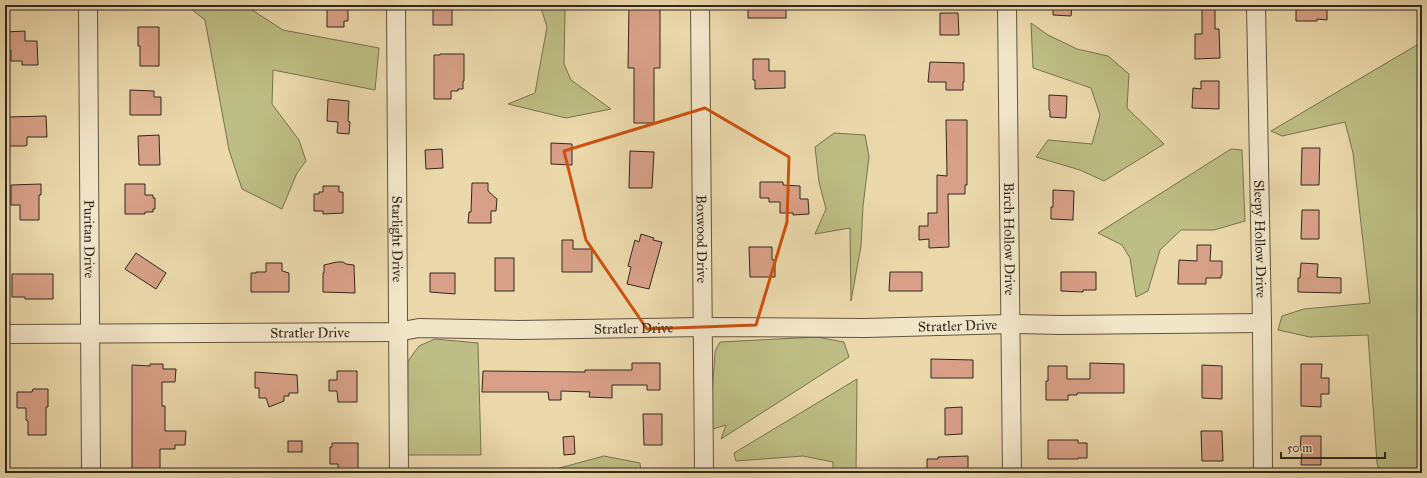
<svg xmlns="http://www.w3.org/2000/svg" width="1427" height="478" viewBox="0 0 1427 478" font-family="'IM FELL Great Primer',serif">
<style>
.green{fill:#bdbe85;stroke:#767352}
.building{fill:#d8a088;stroke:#30281e}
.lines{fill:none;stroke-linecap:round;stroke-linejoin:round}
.minor-casing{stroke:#5f5442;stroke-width:20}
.minor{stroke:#f2e6c9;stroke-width:18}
.marked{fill:none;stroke:#cc520f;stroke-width:3;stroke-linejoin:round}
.labels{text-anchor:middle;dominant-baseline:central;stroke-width:4;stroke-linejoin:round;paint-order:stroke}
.street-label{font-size:14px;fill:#30281e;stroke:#f2e6c9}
</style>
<rect width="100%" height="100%" fill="#ebd9ac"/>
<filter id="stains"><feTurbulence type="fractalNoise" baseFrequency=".005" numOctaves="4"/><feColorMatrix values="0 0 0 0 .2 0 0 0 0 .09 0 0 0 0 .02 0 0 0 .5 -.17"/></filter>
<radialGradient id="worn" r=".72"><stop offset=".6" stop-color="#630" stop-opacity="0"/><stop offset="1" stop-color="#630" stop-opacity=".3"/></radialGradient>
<g class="green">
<polygon points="186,5 249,5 249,8 283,30 379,48 375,90 273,70 272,104 299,140 306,161 297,173 282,209 242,189 229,150 205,20"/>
<polygon points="540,5 564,5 565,11 564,64 571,80 611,109 566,118 508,104 535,93 547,27"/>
<polygon points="1031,23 1048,35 1077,49 1108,56 1129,74 1127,108 1164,144 1104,181 1080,170 1036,157 1048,140 1092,144 1100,115 1091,88 1033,68"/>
<polygon points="1422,42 1422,473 1380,473 1377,463 1368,335 1310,337 1278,330 1282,316 1304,309 1370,303 1353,153 1345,122 1282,136 1271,131"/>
<polygon points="834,133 865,135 869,157 863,206 861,246 851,301 850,228 815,234 826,209 819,182 815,147"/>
<polygon points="1231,149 1242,150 1245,221 1214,230 1181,230 1160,250 1148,291 1136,297 1130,258 1122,245 1098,233"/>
<polygon points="817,337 844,342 849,357 721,439 726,425 710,430 715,351 720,342"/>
<polygon points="435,339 478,343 481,455 407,455 408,361 419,346"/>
<polygon points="857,379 856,473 833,473 833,462 803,456 736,461 734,453"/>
<polygon points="604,456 640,463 641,473 551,473 552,470"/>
</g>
<g class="building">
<polygon points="327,5 348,5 348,21 344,21 344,27 327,27"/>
<rect x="433" y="5" width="19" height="20"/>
<polygon points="629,5 660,5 660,68 654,68 654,123 634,123 634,68 628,68"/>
<rect x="748" y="5" width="38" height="13"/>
<polygon points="1053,5 1072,5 1071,16 1053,15"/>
<polygon points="1202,5 1215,5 1215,29 1219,29 1220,58 1195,59 1195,34 1202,34"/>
<polygon points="1296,5 1327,5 1327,20 1317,19 1317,21 1296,21"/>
<polygon points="940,13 958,13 959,35 940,35"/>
<polygon points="138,27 159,27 159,66 140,66 140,46 138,46"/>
<polygon points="25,31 25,41 37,41 38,65 22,65 22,61 11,61 11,50 5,50 5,32"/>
<polygon points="440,54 464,54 464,81 463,81 463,89 458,89 458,91 451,91 451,99 434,99 434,55 440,55"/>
<polygon points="753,59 769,59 769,71 785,71 785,88 755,89 755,80 753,80"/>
<polygon points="930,62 964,63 964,82 963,82 963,90 946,90 946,82 928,82"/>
<polygon points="1201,81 1219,81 1219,109 1192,108 1193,88 1201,89"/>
<polygon points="130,90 154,91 154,97 161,97 161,115 130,115"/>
<polygon points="1049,95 1067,96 1066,118 1050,117 1050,111 1049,110"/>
<polygon points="328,99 349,101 348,121 350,122 349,134 337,133 338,122 327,121"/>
<polygon points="46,116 47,137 27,137 27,145 25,146 5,146 5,126 9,126 8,117"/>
<polygon points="946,120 967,120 967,185 965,185 965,194 948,194 949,247 929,248 929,239 919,240 919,226 928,226 928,213 937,213 937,175 947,176"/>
<polygon points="159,135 160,165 139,165 138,136"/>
<polygon points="551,143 572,144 572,165 551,164"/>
<polygon points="1302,148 1320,148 1319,185 1301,185"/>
<polygon points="442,149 443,168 426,169 425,150"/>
<polygon points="630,151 654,152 652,188 629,188"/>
<polygon points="760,182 783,182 783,185 800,186 800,199 808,199 809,214 793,215 793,213 780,213 780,202 769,202 769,198 760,198"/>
<polygon points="472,183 488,183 488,191 497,199 496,211 491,211 491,223 468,223 469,212 471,212"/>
<polygon points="41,184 41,195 39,195 39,220 20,220 20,205 11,205 11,185"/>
<polygon points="125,184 145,184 145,195 153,195 153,198 155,198 155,209 153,209 153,212 145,212 145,214 125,214"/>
<polygon points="323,186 339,186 339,192 343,192 343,213 323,214 323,211 314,211 314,194 319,194 319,192 323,192"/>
<polygon points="1053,190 1074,191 1073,220 1051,219 1051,207 1053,207"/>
<polygon points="1302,210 1319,210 1319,239 1301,239"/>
<polygon points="641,234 654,238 653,240 662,242 649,289 627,284 631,267 628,266 635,240 639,242"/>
<polygon points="562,240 573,240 573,249 592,249 592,272 562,272"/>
<polygon points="1197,245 1211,245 1210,261 1222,261 1222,275 1221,275 1221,278 1206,278 1206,284 1178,284 1179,260 1197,261"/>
<polygon points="749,247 772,247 772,260 775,260 775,277 750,277"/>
<polygon points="136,253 166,273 156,289 125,269"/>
<rect x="495" y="258" width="19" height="33"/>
<polygon points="337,262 343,262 346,264 354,265 355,293 323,292 323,273 324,273 324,265"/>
<polygon points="266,263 282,263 282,271 289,273 289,292 251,292 251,273 256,273 256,272 266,272"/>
<polygon points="1301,263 1318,264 1317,277 1341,278 1341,293 1298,292 1298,278 1300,278"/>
<polygon points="890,272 922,272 922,291 889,291"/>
<polygon points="1061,272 1096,272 1096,290 1083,290 1083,292 1061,291"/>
<polygon points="430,273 455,273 455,294 430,292"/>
<polygon points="12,274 53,274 53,299 25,299 25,297 12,297"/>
<polygon points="931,359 973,360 973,378 931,378"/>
<polygon points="632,363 660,363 660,390 647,390 647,385 612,385 612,398 589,397 590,392 561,391 561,400 549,400 548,392 482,392 483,371 585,372 585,370 632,370"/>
<polygon points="1090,363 1124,364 1124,393 1077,393 1077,395 1068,395 1068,400 1046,400 1046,381 1048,381 1048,366 1067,366 1067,379 1090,379"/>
<polygon points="150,364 163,364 163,369 176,369 175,382 162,382 162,406 165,406 165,431 186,431 185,445 175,445 175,449 160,449 160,473 132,473 132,365 150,366"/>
<polygon points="1301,364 1322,364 1321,378 1329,378 1329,394 1321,394 1321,407 1301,406"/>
<polygon points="1202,365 1222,366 1222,399 1202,398"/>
<polygon points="337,371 357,371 357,402 338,402 337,391 329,391 329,380 337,380"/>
<polygon points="255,372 297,375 298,393 289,393 289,396 284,396 284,401 269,407 266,398 259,398 259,388 255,388"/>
<polygon points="33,389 48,389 48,407 46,407 46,435 28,435 28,421 26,420 26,408 17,408 17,392 32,392"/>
<polygon points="962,407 962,434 945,435 945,408"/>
<polygon points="643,414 662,414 662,445 644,445"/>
<polygon points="1201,431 1222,431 1223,461 1202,461"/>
<polygon points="574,436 575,454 564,455 563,437"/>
<polygon points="1301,436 1321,436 1321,465 1301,465 1302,450 1300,450"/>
<polygon points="1048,440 1078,440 1078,443 1087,443 1087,458 1078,458 1078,459 1048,459"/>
<rect x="288" y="441" width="14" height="11"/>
<polygon points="332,443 358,443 358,473 338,473 338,464 330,464 330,447 332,447"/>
<polygon points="968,456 968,473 934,473 934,471 927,471 927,459 938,459 938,457"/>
</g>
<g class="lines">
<defs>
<g id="minor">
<path id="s1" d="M88,5L91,473"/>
<path id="s2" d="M396,5L399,473"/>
<path id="s3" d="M700,5L704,473"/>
<path id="s4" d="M1007,5L1012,473"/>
<path id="s5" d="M1256,5L1262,323L1263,473"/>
<path id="s6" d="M5,334L397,332L419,328L519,330L703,327L866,328L1011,324L1061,325L1262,323"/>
</g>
</defs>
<use href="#minor" class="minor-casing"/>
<use href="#minor" class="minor"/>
</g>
<path class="marked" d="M705,108L789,157L787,222L756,325L647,329L586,240L564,151Z"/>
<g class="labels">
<g class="street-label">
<text stroke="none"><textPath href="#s1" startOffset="234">Puritan Drive</textPath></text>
<text stroke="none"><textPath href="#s2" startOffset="234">Starlight Drive</textPath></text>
<text stroke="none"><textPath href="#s3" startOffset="234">Boxwood Drive</textPath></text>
<text stroke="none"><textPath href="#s4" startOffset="234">Birch Hollow Drive</textPath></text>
<text stroke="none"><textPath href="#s5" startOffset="234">Sleepy Hollow Drive</textPath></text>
<text stroke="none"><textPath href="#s6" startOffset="953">Stratler Drive</textPath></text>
<text stroke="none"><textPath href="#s6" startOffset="629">Stratler Drive</textPath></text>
<text stroke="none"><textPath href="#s6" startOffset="305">Stratler Drive</textPath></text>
</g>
</g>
<rect width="1427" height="478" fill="none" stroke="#ebd9ac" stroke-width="20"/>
<rect x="6" y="6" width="1415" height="466" fill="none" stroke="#30281e" stroke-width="2"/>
<rect x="10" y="10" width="1407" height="458" fill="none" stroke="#30281e"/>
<path d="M1281 452v6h104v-6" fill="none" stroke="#30281e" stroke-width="2"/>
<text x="1287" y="452" font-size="12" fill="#30281e" stroke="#f2e6c9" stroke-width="3" paint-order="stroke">50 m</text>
<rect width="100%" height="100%" filter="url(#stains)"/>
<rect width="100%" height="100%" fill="url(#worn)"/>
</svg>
